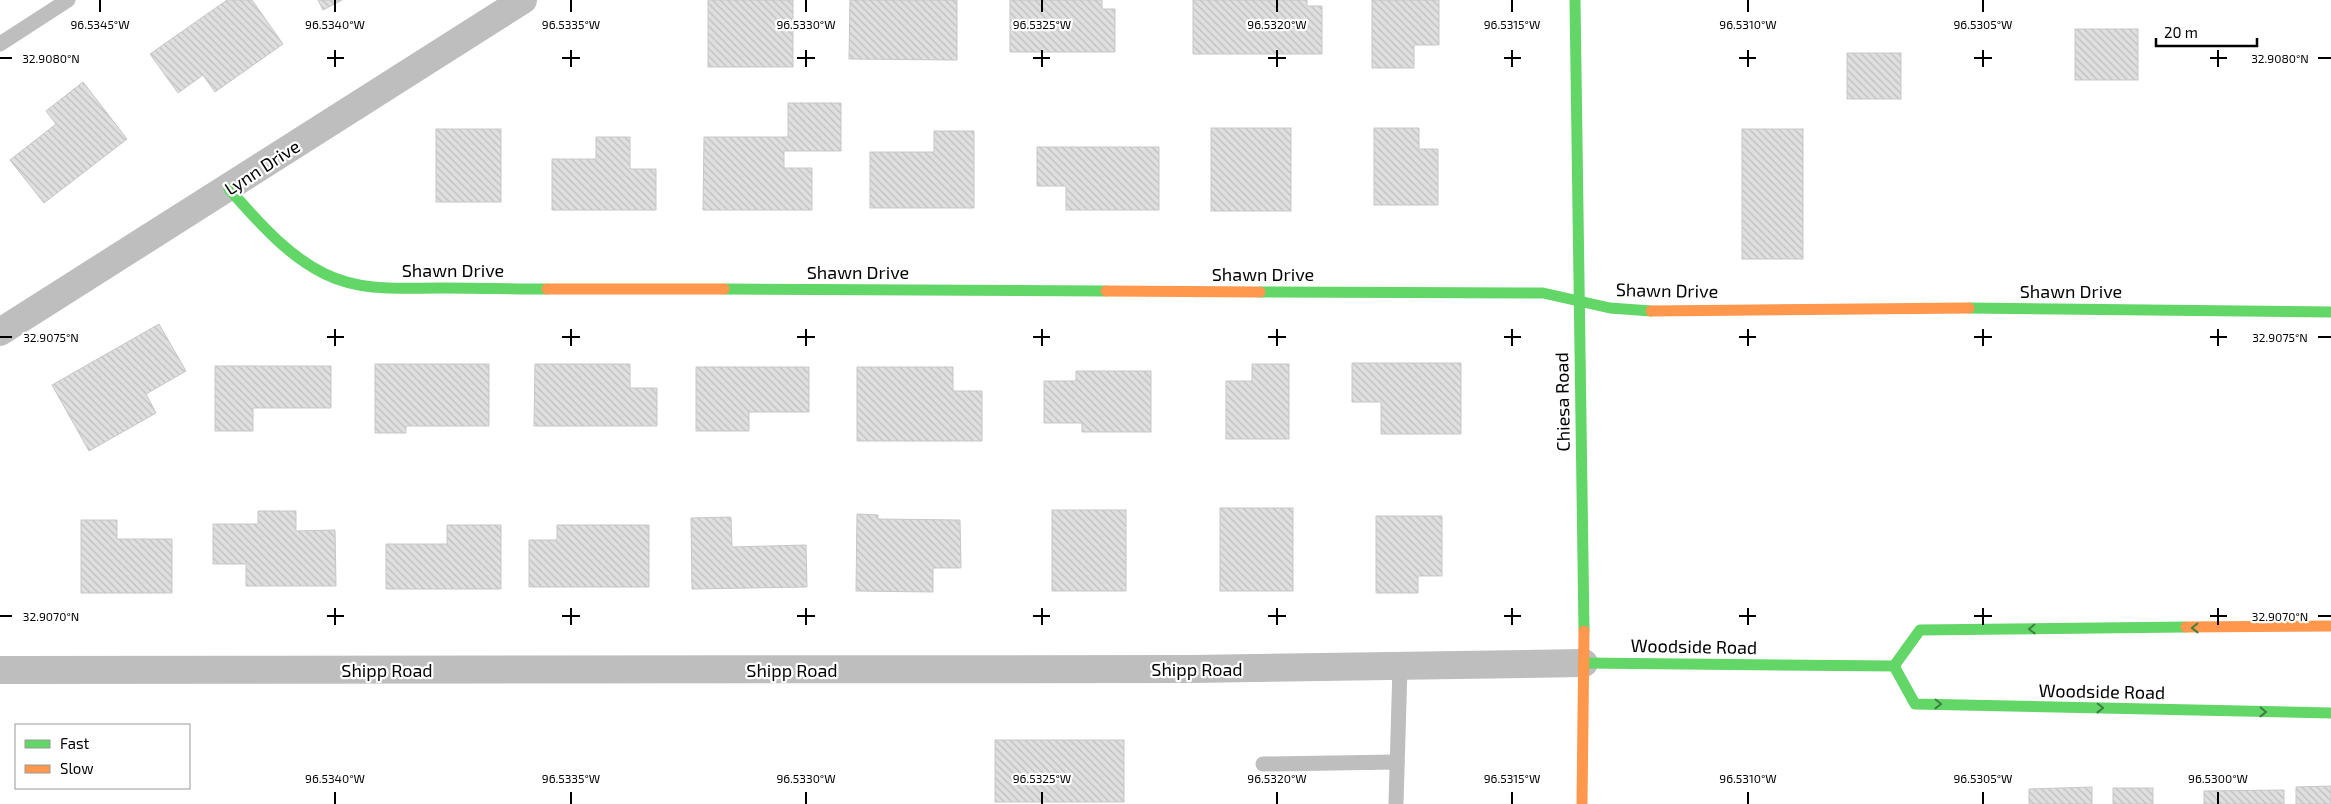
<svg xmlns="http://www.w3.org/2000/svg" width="2331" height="804" viewBox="0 0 2331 804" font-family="'Exo 2',sans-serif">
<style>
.building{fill:url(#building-back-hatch);stroke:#c7c7c7}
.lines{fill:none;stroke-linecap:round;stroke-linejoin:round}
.lane{stroke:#bebebe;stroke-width:15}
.street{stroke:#bebebe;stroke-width:28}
.fast{stroke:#63d668;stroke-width:11}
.slow{stroke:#ff974d;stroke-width:11}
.oneway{stroke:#3b803e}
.ticks{fill:none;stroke:#000;stroke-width:2}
.labels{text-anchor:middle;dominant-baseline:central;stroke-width:4.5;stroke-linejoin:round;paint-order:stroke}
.street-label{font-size:18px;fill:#000;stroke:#fff}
.ticks-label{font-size:12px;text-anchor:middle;fill:#000;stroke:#fff;stroke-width:4.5;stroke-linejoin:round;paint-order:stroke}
</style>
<defs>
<pattern id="building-back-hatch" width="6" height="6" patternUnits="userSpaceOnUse" patternTransform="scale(1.25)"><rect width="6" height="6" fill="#dfdfdf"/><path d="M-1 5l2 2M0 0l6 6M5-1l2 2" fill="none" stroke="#bebebe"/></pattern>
</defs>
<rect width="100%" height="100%" fill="#fff"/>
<g class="building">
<polygon points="227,0 252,0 283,44 215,92 203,75 178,93 150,54"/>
<polygon points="318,0 342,0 323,10"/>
<rect x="708" y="0" width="85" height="67"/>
<polygon points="850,0 957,0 957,60 849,59"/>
<polygon points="1010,0 1102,0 1102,9 1115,9 1115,52 1010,52"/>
<polygon points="1193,0 1307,0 1307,6 1322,6 1322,54 1193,54"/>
<polygon points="1372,0 1439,0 1439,45 1414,45 1414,68 1372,68"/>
<rect x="2075" y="29" width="63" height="51"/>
<rect x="1847" y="53" width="54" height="46"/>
<polygon points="83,82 127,139 44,203 10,160 56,124 46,111"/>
<polygon points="788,103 841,103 841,151 784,151 784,168 812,168 812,210 703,210 704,137 788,137"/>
<rect x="1211" y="128" width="80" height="83"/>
<polygon points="1374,128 1419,128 1419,149 1438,149 1438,205 1374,205"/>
<rect x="436" y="129" width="65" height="73"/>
<rect x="1742" y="129" width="61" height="130"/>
<polygon points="934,131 974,131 974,208 870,208 870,152 934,152"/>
<polygon points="596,137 630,137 630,169 656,169 656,210 552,210 552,159 596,159"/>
<polygon points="1037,147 1159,147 1159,210 1066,210 1066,186 1037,186"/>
<polygon points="159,324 186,371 146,394 156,413 89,451 52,385"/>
<polygon points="1352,363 1461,363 1461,434 1381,434 1381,402 1352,402"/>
<polygon points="375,364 489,364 489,426 406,426 406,433 375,433"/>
<polygon points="535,364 630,364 630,388 657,388 657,426 534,426"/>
<polygon points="1252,364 1289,364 1289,439 1226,439 1226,381 1252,381"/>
<polygon points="215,366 331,366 331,408 253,408 253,431 215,431"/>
<polygon points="696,367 809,367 809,412 749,412 749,431 696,431"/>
<polygon points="857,367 953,367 953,391 982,391 982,441 857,441"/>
<polygon points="1076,371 1151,371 1151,432 1082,432 1082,423 1044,423 1044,381 1076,381"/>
<rect x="1220" y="508" width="73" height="83"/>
<rect x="1052" y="510" width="74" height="81"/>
<polygon points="258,511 296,511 296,531 335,530 336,586 246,586 246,564 213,564 213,524 258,524"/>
<polygon points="857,514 878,515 878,519 960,520 961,568 933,568 933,592 856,591"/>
<polygon points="1376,516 1442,516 1442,576 1418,576 1418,593 1376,593"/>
<polygon points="731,517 732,547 806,545 807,587 692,589 691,518"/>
<polygon points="81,520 117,520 117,539 172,539 172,593 81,593"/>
<polygon points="447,525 501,525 501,589 386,589 386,544 447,544"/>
<polygon points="557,525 649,525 649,587 529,587 529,540 557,540"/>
<rect x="995" y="740" width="129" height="62"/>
<polygon points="2331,786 2331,804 2296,804 2296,787"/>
<polygon points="2092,787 2092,804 2029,804 2029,789"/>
<rect x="2113" y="788" width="40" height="16"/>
<polygon points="2284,790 2284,804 2204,804 2204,791"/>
</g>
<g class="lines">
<g class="lane">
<polyline points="0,44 68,0"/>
<polyline points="1263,764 1397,762"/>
<polyline points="1396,804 1400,667"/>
</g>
<g class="street">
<polyline points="0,332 523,0"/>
<polyline points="0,670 1191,669 1584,663"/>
</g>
<g class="fast">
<polyline points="1575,0 1584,631"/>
<path d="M229,189C257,220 286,255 325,274C362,292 401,288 441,288C476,288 511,289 547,289"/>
<polyline points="724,289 1106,291"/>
<polyline points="1260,292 1543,293 1610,308 1651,311"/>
<polyline points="1969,308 2331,312"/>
<polyline points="1584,663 1894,666"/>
<polyline points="1894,666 1915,704 2331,713"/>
<polyline points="1894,666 1920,630 2186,627"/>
</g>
<g class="slow">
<polyline points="547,289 724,289"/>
<polyline points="1106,291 1260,292"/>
<polyline points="1651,311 1969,308"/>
<polyline points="2186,627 2331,626"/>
<polyline points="1582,804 1584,631"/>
</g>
</g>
<defs><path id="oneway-chevron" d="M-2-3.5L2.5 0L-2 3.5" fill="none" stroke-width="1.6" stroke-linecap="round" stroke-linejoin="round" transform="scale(1.25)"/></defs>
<g class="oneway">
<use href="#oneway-chevron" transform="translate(2195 628) rotate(179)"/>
<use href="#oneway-chevron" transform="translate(2032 629) rotate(179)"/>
<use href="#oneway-chevron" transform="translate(1938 704) rotate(1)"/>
<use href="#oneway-chevron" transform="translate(2100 708) rotate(1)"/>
<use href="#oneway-chevron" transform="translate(2263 712) rotate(1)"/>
</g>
<path class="ticks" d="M100,0V12M335,0V12M571,0V12M806,0V12M1042,0V12M1277,0V12M1512,0V12M1748,0V12M1983,0V12M335,50V67M571,50V67M806,50V67M1042,50V67M1277,50V67M1512,50V67M1748,50V67M1983,50V67M2218,50V67M0,58H12M327,58H344M562,58H580M797,58H815M1033,58H1050M1268,58H1286M1504,58H1521M1739,58H1756M1974,58H1992M2210,58H2227M2318,58H2331M335,329V346M571,329V346M806,329V346M1042,329V346M1277,329V346M1512,329V346M1748,329V346M1983,329V346M2218,329V346M0,337H12M327,337H344M562,337H580M797,337H815M1033,337H1050M1268,337H1286M1504,337H1521M1739,337H1756M1974,337H1992M2210,337H2227M2318,337H2331M335,608V625M571,608V625M806,608V625M1042,608V625M1277,608V625M1512,608V625M1748,608V625M1983,608V625M2218,608V625M0,616H12M327,616H344M562,616H580M797,616H815M1033,616H1050M1268,616H1286M1504,616H1521M1739,616H1756M1974,616H1992M2210,616H2227M2318,616H2331M335,792V804M571,792V804M806,792V804M1042,792V804M1277,792V804M1512,792V804M1748,792V804M1983,792V804M2218,792V804"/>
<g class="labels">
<g class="street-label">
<text transform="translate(262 167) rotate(-33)">Lynn Drive</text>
<text x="453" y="270">Shawn Drive</text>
<text x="858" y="272">Shawn Drive</text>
<text x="1263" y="274">Shawn Drive</text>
<text transform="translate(1667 290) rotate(1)">Shawn Drive</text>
<text x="2071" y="291">Shawn Drive</text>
<text transform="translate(1562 402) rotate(-91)">Chiesa Road</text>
<text transform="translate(1694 646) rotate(1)">Woodside Road</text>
<text x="1197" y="669">Shipp Road</text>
<text x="387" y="670">Shipp Road</text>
<text x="792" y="670">Shipp Road</text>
<text transform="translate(2102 691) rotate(1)">Woodside Road</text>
</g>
</g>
<g class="ticks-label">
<text x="100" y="29">96.5345°W</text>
<text x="335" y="29">96.5340°W</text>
<text x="571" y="29">96.5335°W</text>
<text x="806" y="29">96.5330°W</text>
<text x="1042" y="29">96.5325°W</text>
<text x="1277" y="29">96.5320°W</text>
<text x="1512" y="29">96.5315°W</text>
<text x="1748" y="29">96.5310°W</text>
<text x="1983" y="29">96.5305°W</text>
<text x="51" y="63">32.9080°N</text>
<text x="2280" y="63">32.9080°N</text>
<text x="51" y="342">32.9075°N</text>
<text x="2280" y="342">32.9075°N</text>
<text x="51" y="621">32.9070°N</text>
<text x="2280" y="621">32.9070°N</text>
<text x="335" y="783">96.5340°W</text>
<text x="571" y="783">96.5335°W</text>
<text x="806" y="783">96.5330°W</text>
<text x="1042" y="783">96.5325°W</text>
<text x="1277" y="783">96.5320°W</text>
<text x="1512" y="783">96.5315°W</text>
<text x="1748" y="783">96.5310°W</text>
<text x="1983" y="783">96.5305°W</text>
<text x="2218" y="783">96.5300°W</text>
</g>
<rect x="15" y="724" width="175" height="65" fill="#ffffff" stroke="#999999"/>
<rect x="25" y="740" width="25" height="8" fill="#63d668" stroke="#999999"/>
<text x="60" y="749" font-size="15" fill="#000000">Fast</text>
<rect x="25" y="765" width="25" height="8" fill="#ff974d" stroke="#999999"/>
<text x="60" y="774" font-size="15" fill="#000000">Slow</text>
<path d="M2156 38v8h101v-8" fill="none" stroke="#000000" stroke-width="2.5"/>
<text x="2164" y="38" font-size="15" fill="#000000" stroke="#ffffff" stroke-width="4" paint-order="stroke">20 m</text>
</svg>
